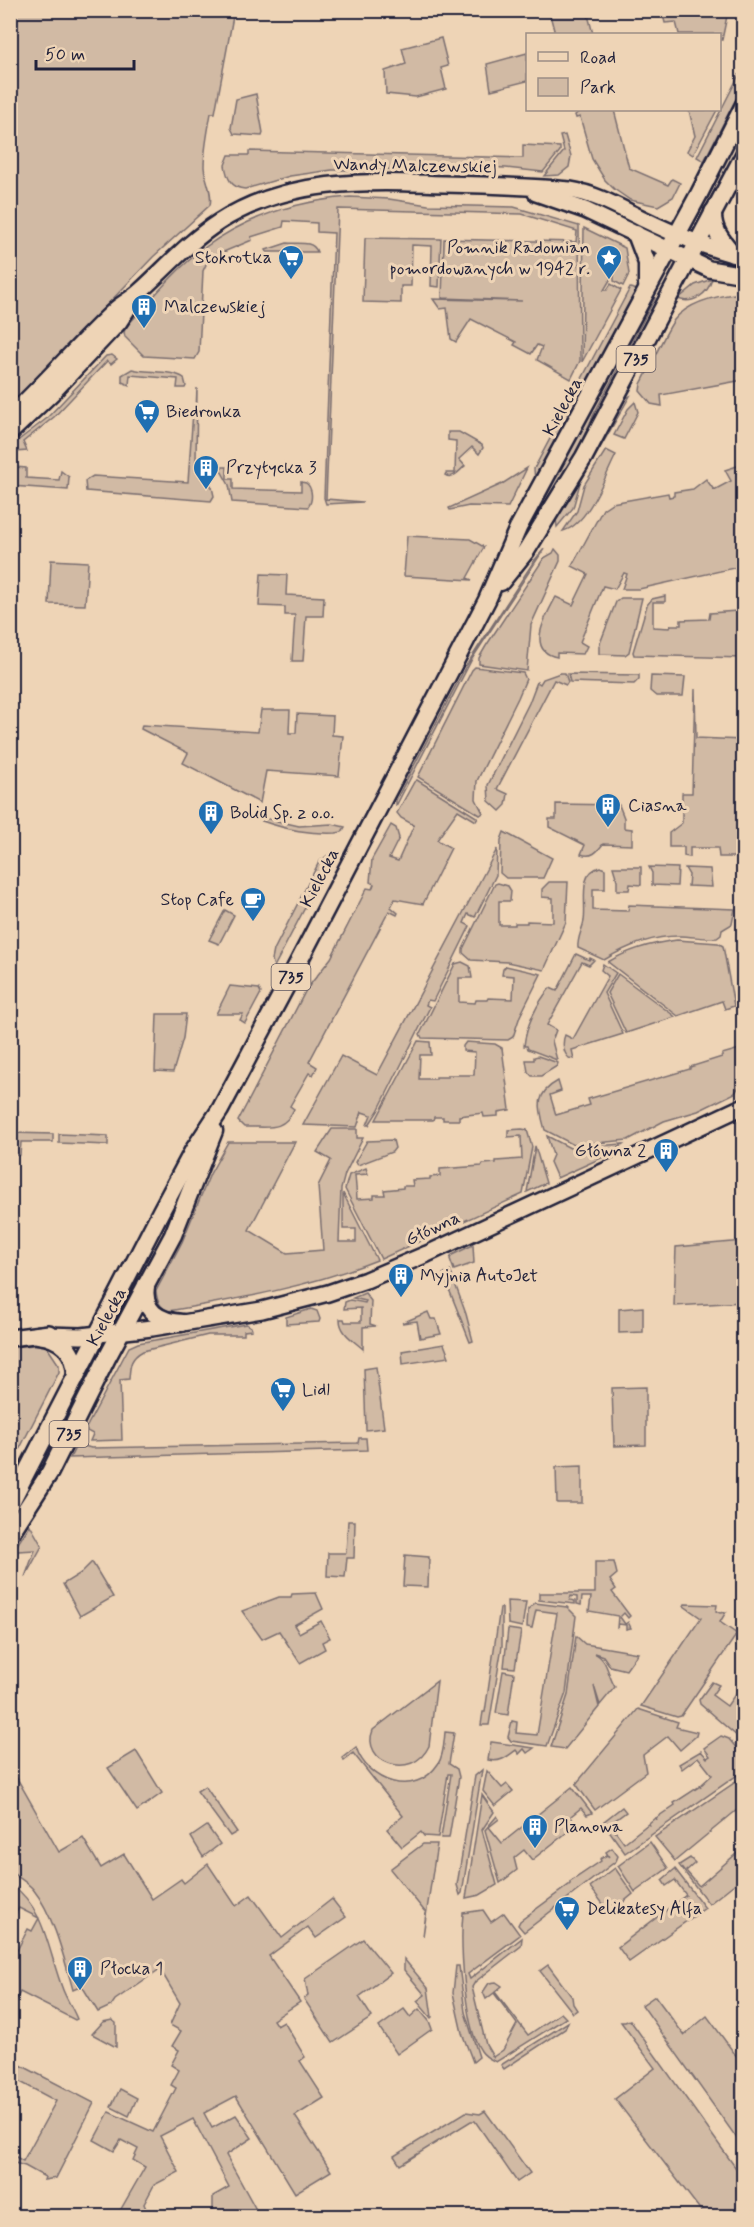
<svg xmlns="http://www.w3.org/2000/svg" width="754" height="2227" viewBox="0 0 754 2227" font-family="Mynerve,sans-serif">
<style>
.green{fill:#d1baa4;stroke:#7a6e70;stroke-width:1.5}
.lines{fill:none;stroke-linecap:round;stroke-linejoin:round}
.secondary-casing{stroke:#22223b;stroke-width:20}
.primary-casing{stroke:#22223b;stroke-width:21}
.secondary{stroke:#eed4b6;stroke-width:15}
.primary{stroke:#eed4b6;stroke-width:16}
.labels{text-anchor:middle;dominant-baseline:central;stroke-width:6;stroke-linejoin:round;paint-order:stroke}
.shield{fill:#eed4b6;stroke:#5f5760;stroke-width:1.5}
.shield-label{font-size:16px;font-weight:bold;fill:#22223b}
.street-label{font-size:18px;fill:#22223b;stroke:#eed4b6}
.poi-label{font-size:18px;fill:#22223b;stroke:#eed4b6;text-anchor:start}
</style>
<rect width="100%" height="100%" fill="#eed4b6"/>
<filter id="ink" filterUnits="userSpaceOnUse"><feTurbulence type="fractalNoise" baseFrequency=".0167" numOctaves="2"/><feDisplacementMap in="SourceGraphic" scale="12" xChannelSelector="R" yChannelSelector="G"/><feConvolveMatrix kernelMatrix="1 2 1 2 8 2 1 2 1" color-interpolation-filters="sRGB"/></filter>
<g filter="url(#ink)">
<g class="green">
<path d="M10,11H234L215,113H211C208,131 204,149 204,167C205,180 213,192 210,205L153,257L10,406Z"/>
<polygon points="549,11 587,11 593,34 555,34"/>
<polygon points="662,11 728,11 722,40 720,40 720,34 679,34 676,22 665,23"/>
<polygon points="441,38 448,66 441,68 446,89 416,97 386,94 385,71 406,64 402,48"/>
<polygon points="527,53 527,81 491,90 487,64"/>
<polygon points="743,67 743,85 704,161 697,157"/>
<polygon points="256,94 263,133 262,136 234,134 231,128 236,99"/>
<polygon points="581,110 614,110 629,168 668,185 672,179 680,183 673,197 658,206 630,200 614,189 605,180 592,159 580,117 576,118 575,115"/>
<polygon points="689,110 717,110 693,155 687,151 695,136"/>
<polygon points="565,135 571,156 569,167 559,175 544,176 564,151 560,136"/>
<path d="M523,145L560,147V151L543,172L506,168L436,165L380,170H332L290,176L245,189C231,188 227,178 225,165L229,155H249V151L523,158Z"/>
<path d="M350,197L389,199L428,205L514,207L579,226L580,361L571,379L537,360L542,347L537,345L531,354L514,345L516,342L471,319L456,342L451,339L447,308L440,309L433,299L522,301L442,298L444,239L576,242L577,231L522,214L338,209L326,499L363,502L326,504L324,498L334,233L317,232V223L284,221L283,227L251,237L252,240L209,258L203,271L199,352L195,359L144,356L125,337L124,332L126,327C151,300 175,270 204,248C246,217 298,201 350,197Z"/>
<polygon points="584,228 625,248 629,274 623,286 614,281 614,273 604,290 607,290 611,284 621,290 582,362"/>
<polygon points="365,238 441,239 439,287 431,286 432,246 412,245 411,286 401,286 401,303 363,302"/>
<path d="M287,243C298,244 313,240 317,252H267L266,250Z"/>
<path d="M712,279C708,294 693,305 678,299L695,285Z"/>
<polygon points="630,288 638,290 535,481 534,469"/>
<path d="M743,293V380L661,395L662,406L651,404L640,391L641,384C652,364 662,338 674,320C690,300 720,295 743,293Z"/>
<polygon points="651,295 655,298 594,414 568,471 524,539 521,537"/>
<polygon points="112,355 117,359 111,364 107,361 54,417 23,442 27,451 15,452 15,467 26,468 26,478 59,480 61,471 69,477 68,490 11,486 11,446 46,419 106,356"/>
<path d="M132,369C146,373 173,370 184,378L186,386L185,388H177L178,379L130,375L129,385L122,382V375Z"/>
<polygon points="197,388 196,461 212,487 214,496 211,501 86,491 85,481 93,476 188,482 193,411 196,410"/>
<polygon points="630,396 580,483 573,508 557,527 556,519 559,511 597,452 626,398"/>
<polygon points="635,402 638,412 624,439 614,435 628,409"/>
<path d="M448,432H459L482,445L483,448L479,454L472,447L459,459L465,466C459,471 453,480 445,475L446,473H455L456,441L448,440Z"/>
<path d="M606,450L616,455C605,476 588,525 563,531L577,511L584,485Z"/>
<path d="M743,464V566L639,589H622L627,574L624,573L615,589L603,586L580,642L587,646L583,654L557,653V657C525,651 546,615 556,597L573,605L588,574L572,566L603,509L612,503L668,493L669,497L674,496V492L693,489L706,479L714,490L731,481L725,470Z"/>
<path d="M219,467H227V479H233V489L301,491V482L306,483C313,488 313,501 308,507L232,502L229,485Z"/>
<polygon points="527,468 508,507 469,506 450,510 449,508 502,484"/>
<polygon points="407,536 470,539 484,547 467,578 472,580 404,576"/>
<polygon points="544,549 472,659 396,806 396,800 466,666 534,561"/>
<polygon points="555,549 560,555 560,561 531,625 527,671 479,664 479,658 486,646 544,558 553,553"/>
<polygon points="51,560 88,562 85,605 49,604"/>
<polygon points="261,574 287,575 286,595 324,597 323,616 306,616 303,661 292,661 295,615 285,615 285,607 259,606"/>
<polygon points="665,596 665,602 653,602 653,627 670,628 671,625 681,625 681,620 709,619 710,613 737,611 738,604 743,604 743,658 634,655 633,652 647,605 652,599"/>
<polygon points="621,598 642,598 629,652 625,655 599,654 599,646 616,602"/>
<polygon points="475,667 523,673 526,679 518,698 477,781 476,799 483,813 480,815 418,777 472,670"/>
<polygon points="560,673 565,673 568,682 566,685 554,680 497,789 508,794 506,805 500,811 489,801 488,785 529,703 537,682 540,684 543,679"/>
<polygon points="568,674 639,675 639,679 634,684 570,682"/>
<polygon points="651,676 685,677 683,696 656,696 650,691"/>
<polygon points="695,689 696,738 743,740 744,854 736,857 719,857 718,848 690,848 690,857 684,856 684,847 669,847 669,833 682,823 682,793 692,793"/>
<polygon points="261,710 290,710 289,733 296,733 297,714 333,716 332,735 343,736 339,776 266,771 260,803 183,763 188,753 141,729 142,725 258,732"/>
<path d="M417,780L478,818L476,821L458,810L437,840L451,848L423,904L395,899L391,907L398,913L397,915L389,911L309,1062L317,1067L313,1075L309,1073L290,1106L294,1109C283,1133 267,1126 244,1127L238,1121L306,990L331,958L367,888L372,889L374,884L370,882L372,859L391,825L396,828L399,838L389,858L398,861L414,825L401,818L397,813L414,782Z"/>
<path d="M556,804L619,805L624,818V828L632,829V845L603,844C597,852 592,858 581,854L585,845L549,827V819H556Z"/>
<path d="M264,818L299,826L332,824L345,827L342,832L336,833C309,834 288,830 262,821Z"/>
<polygon points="504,832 552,858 543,878 506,878 500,873 501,840"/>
<polygon points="497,849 496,875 475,917 468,914 464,923 470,926 433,1001 428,1000 426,1005 430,1007 378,1111 369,1125 367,1125 371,1115 362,1112 357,1127 303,1125 341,1056 377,1075"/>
<polygon points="332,852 334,852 274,967 272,960 274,950 319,862"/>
<path d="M600,867L605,869V889H593V910L628,911L629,905L735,909L732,924L722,930L721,935L717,938C705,939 692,936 679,936C652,936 627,946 604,960L578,948C577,938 582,931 584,921C587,903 577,873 600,867Z"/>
<polygon points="613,867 641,867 641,885 630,884 629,890 617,890 617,880"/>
<polygon points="649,867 678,868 677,886 652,885 652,873"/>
<polygon points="685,868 710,869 712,887 688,886 689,875"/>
<polygon points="549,882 568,882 566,922 544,970 507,962 471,960 463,953 463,949 495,884 498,883 508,886 511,891 510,901 499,901 499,925 515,925 515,923 527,923 527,921 553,922 553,898 542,897 542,889"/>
<polygon points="225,910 234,915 219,944 209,940"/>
<path d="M677,940L718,943L723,946L734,1006L725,1009L722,1001L678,1016L608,962C630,949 652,943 677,940Z"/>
<path d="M576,954L589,960L590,958L594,960L589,965L582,962L547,1025L556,1030L552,1041L557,1060L528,1049L527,1046H524C526,1026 537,1003 550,988L557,991Z"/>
<polygon points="462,962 470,966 472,978 459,978 459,1002 475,1003 476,1000 487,1000 488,998 513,999 514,976 502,975 503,969 506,966 541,974 520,1016 513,1037 508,1040 422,1038 420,1034 455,964"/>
<path d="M603,964L616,973L604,993L623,1034L572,1050L574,1059L569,1058C563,1053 562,1042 565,1035L573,1039L608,976L601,970Z"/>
<polygon points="618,974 673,1015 675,1017 626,1033 607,993"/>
<polygon points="230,986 259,989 261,993 245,1023 240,1020 243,1014 216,1014"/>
<polygon points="157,1014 186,1014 183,1038 173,1072 155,1071"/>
<polygon points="418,1041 430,1042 431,1055 420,1055 419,1079 436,1079 436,1077 448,1077 448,1075 474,1075 475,1052 463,1051 463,1046 466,1042 495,1044 502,1048 510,1110 498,1112 498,1116 484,1117 483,1113 459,1116 459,1120 443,1120 443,1117 434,1117 433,1120 376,1120"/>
<path d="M743,1048V1080L735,1093L698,1111L664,1121L628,1140L574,1145L545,1130C539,1108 534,1094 558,1081L561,1091L550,1095L556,1115L590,1105L588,1099L690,1069V1067L722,1057V1054Z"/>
<polygon points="538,1056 558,1063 557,1066 541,1076 532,1076 528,1072 526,1060 534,1060 534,1057"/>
<path d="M332,1129H357V1138H363L345,1174L341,1189L339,1242H356V1229H343V1193L377,1260C309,1287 239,1299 168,1311C159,1306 157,1301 156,1291L182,1242L210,1174L228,1142H295L249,1230L287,1253L323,1250L318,1186L331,1160L317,1152Z"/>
<polygon points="522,1129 527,1130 532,1147 523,1194 381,1259 345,1189 349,1175 366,1168 368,1174 355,1175 357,1199 374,1198 374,1195 385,1195 384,1190 403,1188 403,1186 413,1186 412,1180 430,1179 430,1177 440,1176 440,1169 482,1166 483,1164 496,1163 496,1161 522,1159 521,1136 508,1137 508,1130"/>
<polygon points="11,1133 53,1134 53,1142 21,1142 20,1155 11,1155"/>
<polygon points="59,1134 108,1136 108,1145 59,1143"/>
<polygon points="547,1136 570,1148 623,1144 610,1154 557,1178 550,1162 553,1155"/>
<polygon points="393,1140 395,1148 392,1152 358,1165 355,1162 367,1141"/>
<polygon points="535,1146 546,1183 527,1192"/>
<polygon points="743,1241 743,1302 674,1306 676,1247"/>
<polygon points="473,1245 474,1263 454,1270 450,1259 452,1255"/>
<polygon points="450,1270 466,1314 473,1341 470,1342 443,1274"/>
<path d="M365,1293L371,1301L370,1324L376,1326L363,1327V1349C353,1340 340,1333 340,1319H344L345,1322H361V1308L344,1309L345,1302L350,1300L365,1303L366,1301L353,1298Z"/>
<polygon points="643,1307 643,1332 619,1333 619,1309"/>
<polygon points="311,1309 317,1311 320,1319 319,1322 286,1324 286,1317"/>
<polygon points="428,1312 431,1319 436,1319 441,1334 420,1338 417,1321 402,1323"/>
<path d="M246,1324L251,1327L252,1330L244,1331V1335H208L143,1351C130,1358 130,1365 129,1379L120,1380L122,1440L90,1441L93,1434L85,1430L129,1347L138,1343Z"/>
<polygon points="45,1344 59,1365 59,1372 16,1456 11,1470 11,1347"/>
<polygon points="444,1344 449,1357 403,1364 402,1351"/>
<polygon points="376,1367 384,1428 366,1430 364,1369"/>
<polygon points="646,1387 646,1445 614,1446 612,1388"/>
<polygon points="359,1438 366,1438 367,1450 70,1458 77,1444 91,1448 358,1443"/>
<polygon points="582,1466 582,1503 557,1503 556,1467"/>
<polygon points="348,1521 355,1521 354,1558 347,1558 345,1577 327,1576 328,1553 346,1553"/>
<polygon points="30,1525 42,1546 25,1577 35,1550 18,1551 11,1567 11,1554"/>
<polygon points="405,1555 429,1557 428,1587 403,1586"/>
<polygon points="92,1562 113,1597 80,1616 63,1584 81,1573"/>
<polygon points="595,1562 614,1562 617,1574 610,1580 616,1589 612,1592 630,1616 628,1618 624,1613 620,1617 625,1624 628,1622 631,1628 626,1629 626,1625 619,1624 617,1628 618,1616 589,1611 591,1597 582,1597 581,1605 577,1604 577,1597 571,1596 570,1600 575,1601 575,1604 539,1600 539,1593 595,1593"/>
<polygon points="316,1593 323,1609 294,1625 299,1633 321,1621 330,1638 322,1642 325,1649 300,1663 279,1631 262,1639 242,1611 279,1597 291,1597 292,1594"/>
<polygon points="507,1601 526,1602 522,1627 508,1624"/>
<polygon points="535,1603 567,1607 576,1616 566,1693 547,1746 511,1741 508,1737 512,1721 517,1722 516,1733 537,1735 557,1613 536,1610 532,1628 527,1627 528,1609"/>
<polygon points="685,1604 717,1605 716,1611 720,1613 726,1612 720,1622 737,1634 681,1716 677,1717 641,1706 701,1618 684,1606"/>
<polygon points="500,1608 502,1608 502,1646 489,1725 481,1725 483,1712 485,1712"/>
<polygon points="508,1629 521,1631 515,1668 504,1667"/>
<path d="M576,1636L585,1644L638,1653L626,1670L610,1666L603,1656L594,1653C608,1659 607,1674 615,1687L600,1705L594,1686L599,1707L565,1749L551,1747L568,1695Z"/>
<polygon points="503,1671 514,1673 508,1715 496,1713"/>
<path d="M437,1681L429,1746C412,1782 360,1762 373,1730Z"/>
<polygon points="712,1682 719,1685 712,1695 727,1706 743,1683 743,1737 738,1737 700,1704 699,1700"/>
<polygon points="638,1709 678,1722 676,1727 697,1732 696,1736 680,1750 668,1736 643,1755 646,1772 595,1810 576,1784"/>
<path d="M445,1732L454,1733L449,1764L457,1769L459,1777L449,1838H441L451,1774H448L438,1837L424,1836L421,1832L402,1847L387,1829L403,1816L353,1753L344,1760L342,1758L356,1747C367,1782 415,1799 438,1764C444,1755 444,1742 445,1732Z"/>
<polygon points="721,1736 729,1739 743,1756 743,1771 625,1853 603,1822 622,1807 626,1812 610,1824 624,1843 648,1824 650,1826 649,1823 655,1818 657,1820 656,1818 675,1805 674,1803 700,1786 701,1788 700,1786 712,1775 698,1757 682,1769 679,1764 701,1751 707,1758 710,1756 704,1748"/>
<path d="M491,1742H492L534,1748L527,1753L524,1749L519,1754L516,1750C507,1757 500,1763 488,1760Z"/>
<polygon points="136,1751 162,1793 137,1811 108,1768"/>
<path d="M10,1766L59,1852L83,1838L101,1868L124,1854L152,1899L181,1879L184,1883L208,1864L236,1906L251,1895L282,1938L332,1899L346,1917L316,1938L308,1927L269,1956L300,2002L273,2020L277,2026L284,2022L305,2057L300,2061L324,2098L295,2116L331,2171L295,2193L236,2096L204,2113L212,2128L236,2115L252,2138L226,2155L259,2215L216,2216L213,2211V2196L229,2187L193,2119L160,2136L179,2172L154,2185L144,2204L149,2216H117L145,2167L133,2160L138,2149L121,2140L114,2151L94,2140L109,2112L153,2132L176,2088L171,2085L179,2070L171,2065L179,2050L172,2046L181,2031L170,2025L180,2003L160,1969L115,2000L111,2006L98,2012L82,1986L73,1990C64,1958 54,1915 33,1889C27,1882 18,1877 11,1872Z"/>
<polygon points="482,1770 462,1893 460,1895 457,1885 475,1776"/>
<polygon points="487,1771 502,1788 507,1784 513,1791 495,1806 483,1791"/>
<polygon points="743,1777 743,1805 675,1861 655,1837"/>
<polygon points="205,1786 237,1832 230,1836 197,1791"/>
<polygon points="572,1787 592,1813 587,1815 581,1808 571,1816 575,1826 532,1860 524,1850 514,1858 517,1870 500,1883 485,1830 497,1816 499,1819 489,1827 502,1843"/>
<polygon points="482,1795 494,1812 482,1830 497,1885 480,1895 466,1898"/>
<polygon points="207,1826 220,1844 203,1857 191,1837"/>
<polygon points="650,1842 668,1868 635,1892 618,1866"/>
<polygon points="423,1844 437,1844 423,1936 426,1913 390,1869"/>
<polygon points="612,1848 618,1856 616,1861 524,1932 518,1925 520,1921 570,1884 570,1882 601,1861 600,1859 607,1855 609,1857 606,1852"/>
<polygon points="743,1848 743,1877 709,1904 679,1865 690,1858 695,1863 686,1871 699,1886"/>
<polygon points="615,1868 633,1894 610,1913 590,1887"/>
<polygon points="675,1869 705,1908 629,1962 618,1947 686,1895 675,1880 666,1886 662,1880"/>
<path d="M11,1884C46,1909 48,1952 63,1990C67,2000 73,2009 77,2019L75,2020L20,1992L11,2011V1962L28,1929L32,1931L39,1918L19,1908L12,1920L11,1919Z"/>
<path d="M483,1910L491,1922L504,1913L520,1935L468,1974L470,1979L522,1938L521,1946L475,1982L472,1987L486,2045L493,2057L503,2050L517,2024L494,1993L486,1999L483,1992L489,1983L496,1982L502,1986L495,1992L528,2035L561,2013L566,2018L496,2062C490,2059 485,2057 481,2051C464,2026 460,1943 463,1913Z"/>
<polygon points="363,1939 391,1973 359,1997 372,2017 333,2043 304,1999 308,1996 305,1979"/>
<polygon points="404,1959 428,1988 432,2017 431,2018 417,2001 425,1995 404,1970"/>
<polygon points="548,1965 572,1997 573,2004 577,2010 573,2013 540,1971"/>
<polygon points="456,1966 459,1966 465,2012 479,2057 473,2062 462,2033 453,1993"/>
<polygon points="655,1996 684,2035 707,2016 743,2065 743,2147 642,2005"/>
<polygon points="404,2009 410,2017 419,2009 429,2021 432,2029 397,2054 379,2027"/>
<polygon points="112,2020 116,2023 116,2047 92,2034 103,2022"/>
<polygon points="630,2020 743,2178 743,2216 705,2216 615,2099 655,2068 621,2022 625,2022"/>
<polygon points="568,2022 565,2029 504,2069 501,2065"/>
<polygon points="11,2060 94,2103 56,2178 44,2180 45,2177 25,2166 11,2162 11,2154 23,2161 56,2101 11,2077"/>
<polygon points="120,2089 137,2098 129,2116 111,2107"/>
<polygon points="485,2111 530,2173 517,2182 475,2121 471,2121 400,2165 394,2156 466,2112 480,2114"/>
</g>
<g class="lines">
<defs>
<g id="secondary">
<polyline points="536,193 585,210 709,269 744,275"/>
<path d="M10,416C47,382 79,343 116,309C123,303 131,299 138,293C165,269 188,242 219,222C287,178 366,181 444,184C486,185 528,186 570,190C597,194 620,208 643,219C676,235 709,249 744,257"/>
<polyline points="10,433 52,393 119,322 134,299"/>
<polyline points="47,1335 81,1336 152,1328 262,1310 328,1293 366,1280 427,1254 744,1106"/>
<polyline points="10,1338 49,1333"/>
</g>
<g id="primary">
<path d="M713,212C712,230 722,241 733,254"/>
<polyline points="636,234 647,263 647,285"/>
<polyline points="501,582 526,551 584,457 744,155"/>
<path d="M146,1285C142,1312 159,1321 182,1323"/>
<path d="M38,1335C63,1338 76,1352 76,1377"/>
<polyline points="10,1504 161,1211 193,1151 220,1110 286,986 487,600 518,528 699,194 744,105"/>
<polyline points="10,1534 50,1472 107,1358 173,1235 214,1131"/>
</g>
</defs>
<use href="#secondary" class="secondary-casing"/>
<use href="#primary" class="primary-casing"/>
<use href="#secondary" class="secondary"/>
<use href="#primary" class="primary"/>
</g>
</g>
<defs>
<symbol id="supermarket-pin" viewBox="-11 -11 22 30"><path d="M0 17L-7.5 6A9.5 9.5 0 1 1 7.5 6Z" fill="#1f6fb2" stroke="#eed4b6"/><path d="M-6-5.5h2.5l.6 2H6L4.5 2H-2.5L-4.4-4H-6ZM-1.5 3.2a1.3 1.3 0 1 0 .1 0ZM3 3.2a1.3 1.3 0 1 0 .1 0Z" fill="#fff"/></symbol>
<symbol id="sight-pin" viewBox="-11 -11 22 30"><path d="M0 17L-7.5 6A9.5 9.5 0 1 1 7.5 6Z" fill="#1f6fb2" stroke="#eed4b6"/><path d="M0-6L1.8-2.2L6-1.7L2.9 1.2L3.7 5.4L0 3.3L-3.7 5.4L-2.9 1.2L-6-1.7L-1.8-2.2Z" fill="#fff"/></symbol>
<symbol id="building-pin" viewBox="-11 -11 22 30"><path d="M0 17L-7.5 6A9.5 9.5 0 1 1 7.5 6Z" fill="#1f6fb2" stroke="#eed4b6"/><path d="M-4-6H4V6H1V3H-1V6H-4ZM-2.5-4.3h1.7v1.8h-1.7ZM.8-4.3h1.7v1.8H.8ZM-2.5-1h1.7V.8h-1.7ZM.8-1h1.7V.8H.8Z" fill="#fff"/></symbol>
<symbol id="cafe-pin" viewBox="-11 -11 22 30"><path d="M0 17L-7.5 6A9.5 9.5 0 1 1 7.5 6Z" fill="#1f6fb2" stroke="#eed4b6"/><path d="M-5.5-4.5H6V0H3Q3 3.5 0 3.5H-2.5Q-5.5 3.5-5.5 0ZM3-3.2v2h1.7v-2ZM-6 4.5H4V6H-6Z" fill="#fff"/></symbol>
</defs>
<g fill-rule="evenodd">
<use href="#supermarket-pin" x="276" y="243" width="30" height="40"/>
<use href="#sight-pin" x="594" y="243" width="30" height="40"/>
<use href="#building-pin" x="129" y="292" width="30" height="40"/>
<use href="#supermarket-pin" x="132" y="397" width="30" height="40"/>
<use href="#building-pin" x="191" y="453" width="30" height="40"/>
<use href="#building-pin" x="593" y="791" width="30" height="40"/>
<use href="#building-pin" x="196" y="798" width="30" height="40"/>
<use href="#cafe-pin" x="238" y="885" width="30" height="40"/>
<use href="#building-pin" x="651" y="1136" width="30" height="40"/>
<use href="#building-pin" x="386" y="1261" width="30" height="40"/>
<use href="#supermarket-pin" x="268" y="1375" width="30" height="40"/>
<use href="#building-pin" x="520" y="1812" width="30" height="40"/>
<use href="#supermarket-pin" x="552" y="1894" width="30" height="40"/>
<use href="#building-pin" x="65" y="1954" width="30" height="40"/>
</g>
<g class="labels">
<g class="shield">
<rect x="616.5" y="346" width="39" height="26" rx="4.5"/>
<rect x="271.5" y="964" width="39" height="26" rx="4.5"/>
<rect x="49.5" y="1421" width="39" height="26" rx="4.5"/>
</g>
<g class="shield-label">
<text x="636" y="359">735</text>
<text x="291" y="977">735</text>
<text x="69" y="1434">735</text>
</g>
<g class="street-label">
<text transform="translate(415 166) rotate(1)">Wandy Malczewskiej</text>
<text transform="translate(563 407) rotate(-62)">Kielecka</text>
<text transform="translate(320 878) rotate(-63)">Kielecka</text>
<text transform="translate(433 1229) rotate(-25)">Główna</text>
<text transform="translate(107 1317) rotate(-62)">Kielecka</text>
</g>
<g class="poi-label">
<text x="590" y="248" text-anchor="end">Pomnik Radomian<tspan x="590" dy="21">pomordowanych w 1942 r.</tspan></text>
<text x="272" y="258" text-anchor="end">Stokrotka</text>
<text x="164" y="307">Malczewskiej</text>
<text x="166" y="412">Biedronka</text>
<text x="226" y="468">Przytycka 3</text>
<text x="628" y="806">Ciasna</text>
<text x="230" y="813">Bolid Sp. z o.o.</text>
<text x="234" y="900" text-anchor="end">Stop Cafe</text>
<text x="646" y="1151" text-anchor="end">Główna 2</text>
<text x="420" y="1276">Myjnia AutoJet</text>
<text x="302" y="1390">Lidl</text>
<text x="554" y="1827">Planowa</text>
<text x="586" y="1909">Delikatesy Alfa</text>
<text x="100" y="1969">Płocka 1</text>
</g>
</g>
<rect width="754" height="2227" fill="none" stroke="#eed4b6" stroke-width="36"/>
<rect x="18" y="18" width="718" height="2191" fill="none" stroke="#22223b" stroke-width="2" filter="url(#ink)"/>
<rect x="526" y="33" width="195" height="78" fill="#eed4b6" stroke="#9c8d85" stroke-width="1.5"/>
<rect x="538" y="52" width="30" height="9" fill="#eed4b6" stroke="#9c8d85" stroke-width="1.5"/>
<text x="580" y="63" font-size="18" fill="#22223b">Road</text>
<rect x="538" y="78" width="30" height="18" fill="#d1baa4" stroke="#9c8d85" stroke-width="1.5"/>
<text x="580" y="93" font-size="18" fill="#22223b">Park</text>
<path d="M36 60v9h98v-9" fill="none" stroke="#22223b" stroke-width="3"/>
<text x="45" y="60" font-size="18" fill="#22223b" stroke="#eed4b6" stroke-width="4.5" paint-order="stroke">50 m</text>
</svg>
